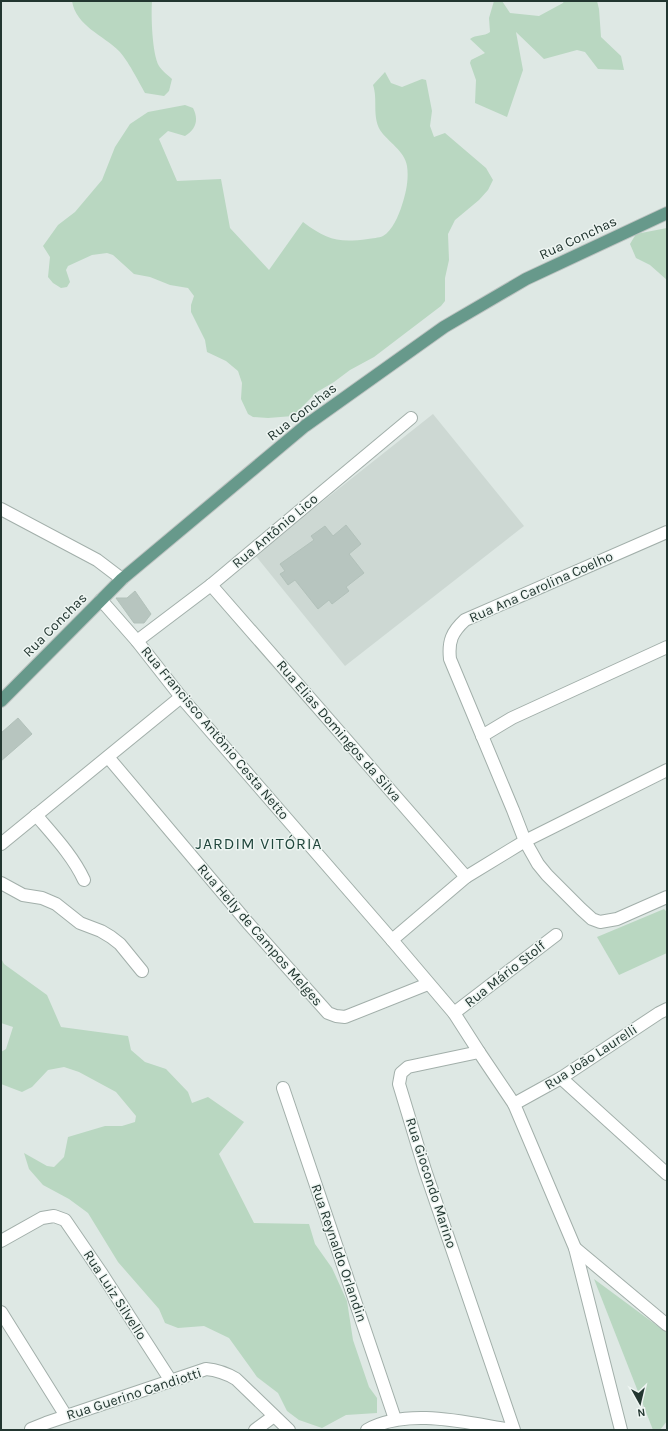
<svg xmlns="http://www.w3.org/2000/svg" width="668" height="1431" viewBox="0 0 668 1431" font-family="Karla,sans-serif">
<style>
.built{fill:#cdd8d3}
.green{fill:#b9d7c1}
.building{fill:#b7c5bf;stroke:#b2c1ba}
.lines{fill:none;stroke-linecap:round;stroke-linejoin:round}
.minor-casing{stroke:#a2afaa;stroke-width:14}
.major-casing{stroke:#bdc3c1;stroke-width:14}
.minor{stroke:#fff;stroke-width:12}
.major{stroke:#67998b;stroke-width:12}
.labels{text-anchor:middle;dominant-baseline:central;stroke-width:3;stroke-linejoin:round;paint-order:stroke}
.street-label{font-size:14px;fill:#223630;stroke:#eef5f2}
.quarter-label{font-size:16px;letter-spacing:1px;fill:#20463c;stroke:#eef5f2}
</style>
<rect width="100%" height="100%" fill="#dee8e4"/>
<polygon class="built" points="433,414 524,526 345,666 255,555"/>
<g class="green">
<path d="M72,1H152C151,15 152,54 159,66C162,71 168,75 172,79L169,91L164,96L145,93C139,82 127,59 119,51C103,35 76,26 72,1Z"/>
<path d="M494,1H502L510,13L539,16L563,3L564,1H597L599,9L601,37L621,56L624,70L598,69L585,52L577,50L544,59L516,32L523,70L507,117L475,103L476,80L470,63L471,60L485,53L470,39C476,34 484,37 490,32L489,18Z"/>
<path d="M385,72L391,83L402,87L422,79L426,80L432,111L430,126L434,137L445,133L486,168L493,180L488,190L479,200L455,220L448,234L449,260L445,278V301L441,306L374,357L350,370L334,382L317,392L293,416L268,418L253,417L248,414L241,399L242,383L238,371L226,361L207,352L205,340L191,312V305L194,296L188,288L170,285L150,277L134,274L113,255L107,253L92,255L68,266L66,270L70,282L67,287L61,288L53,283L48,277L50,257L43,246L58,225L75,212L102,180L115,147L130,124L148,112L185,105L193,108C199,120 196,129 185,136L168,131L159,139L177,181L221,179L230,228L269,270L303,222C327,240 338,243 368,239C372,238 379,238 383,236C392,231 399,215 402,205C406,193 409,179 407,166C405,151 388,142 380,130C372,116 378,99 373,85Z"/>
<polygon points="667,228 667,280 650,265 636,258 630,244 636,234"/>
<polygon points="664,909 667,912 667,953 619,975 597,937"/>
<polygon points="1,958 4,964 47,995 61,1027 128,1036 131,1050 145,1062 166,1069 188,1092 192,1103 208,1097 244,1122 219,1154 254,1223 309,1224 315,1244 332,1268 347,1301 353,1340 369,1387 377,1398 377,1413 346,1415 322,1428 299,1420 287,1411 278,1393 257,1377 229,1338 204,1326 178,1328 165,1323 159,1309 118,1262 88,1213 69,1199 43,1185 29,1169 24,1153 47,1166 54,1167 64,1157 68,1137 105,1126 122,1126 135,1122 136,1116 116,1092 79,1072 64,1067 48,1070 32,1087 22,1092 1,1084 1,1052 6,1049 13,1027 1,1023"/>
<polygon points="594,1279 667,1333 667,1421 660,1430 653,1430"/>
</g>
<g class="building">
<polygon points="346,525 361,544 349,554 364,573 346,587 349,591 332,604 329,600 318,609 295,580 288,585 280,574 285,571 280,564 314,540 311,536 325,526 333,536"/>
<polygon points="135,591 151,614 144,623 134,623 116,598 127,598"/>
<polygon points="18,718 32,734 1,761 1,733"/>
</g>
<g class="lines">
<defs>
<g id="minor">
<polyline points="1,509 97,560 122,579"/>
<path d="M667,532L465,620C452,632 448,641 450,659L513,810L525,841L538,864L547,875L581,909L592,919L600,922L617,919L667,897"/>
<polyline points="211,585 466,877"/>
<polyline points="101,600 137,641 181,697 392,940 454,1013 479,1052"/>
<polyline points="137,641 211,585 411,418"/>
<polyline points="482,736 512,718 667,647"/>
<polyline points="108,757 248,923 328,1013 336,1016 345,1017 428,984"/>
<path d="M36,815C53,835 73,856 84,880"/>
<polyline points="1,844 181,697"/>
<polyline points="1,883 23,895 42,898 56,904 80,923 101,931 111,937 120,944 142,971"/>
<polyline points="392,940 466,877 525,841 667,770"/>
<polyline points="454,1013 556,935"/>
<polyline points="561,1078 667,1174"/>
<polyline points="283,1088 395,1419"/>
<polyline points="514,1104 561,1078 659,1013 667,1009"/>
<polyline points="1,1241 42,1218 54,1216 65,1220 102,1274 171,1381"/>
<polyline points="575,1248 667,1325"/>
<polyline points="1,1312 66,1416"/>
<path d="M31,1429L46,1423L206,1369C217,1370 226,1373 236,1379L289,1430"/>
<polyline points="255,1430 274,1416"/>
<path d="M367,1430C408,1407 467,1423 512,1430"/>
<polyline points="514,1430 425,1170 399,1084 401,1073 408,1067 479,1052 514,1104 575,1248 621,1430"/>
</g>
<polyline id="major" points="1,701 122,579 305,426 444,327 526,279 667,213"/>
</defs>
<use href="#minor" class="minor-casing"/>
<use href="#major" class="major-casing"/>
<use href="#minor" class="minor"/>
<use href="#major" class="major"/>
</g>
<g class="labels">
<g class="street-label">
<text transform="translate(578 238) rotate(-25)">Rua Conchas</text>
<text transform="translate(302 412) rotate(-38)">Rua Conchas</text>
<text transform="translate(275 531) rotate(-40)">Rua Antônio Lico</text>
<text transform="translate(541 587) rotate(-24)">Rua Ana Carolina Coelho</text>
<text transform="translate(55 625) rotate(-45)">Rua Conchas</text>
<text transform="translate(339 731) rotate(49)">Rua Elias Domingos da Silva</text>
<text transform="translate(215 733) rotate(50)">Rua Francisco Antônio Cesta Netto</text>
<text transform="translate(260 935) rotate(49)">Rua Helly de Campos Melges</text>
<text transform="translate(505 974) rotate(-38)">Rua Mário Stolf</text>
<text transform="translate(591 1057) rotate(-33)">Rua João Laurelli</text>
<text transform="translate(431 1183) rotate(72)">Rua Giocondo Marino</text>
<text transform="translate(339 1253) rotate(71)">Rua Reynaldo Orlandin</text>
<text transform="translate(115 1295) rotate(57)">Rua Luiz Silvello</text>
<text transform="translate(134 1394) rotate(-18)">Rua Guerino Candiotti</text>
</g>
<g class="quarter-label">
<text x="259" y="843">JARDIM VITÓRIA</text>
</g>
</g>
<rect width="668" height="1431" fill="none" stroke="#223630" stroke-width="4"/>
<g transform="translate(640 1403) rotate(172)" stroke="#eef5f2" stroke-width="3" paint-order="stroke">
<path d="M0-3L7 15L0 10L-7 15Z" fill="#223630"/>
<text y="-6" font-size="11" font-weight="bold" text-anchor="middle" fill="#223630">N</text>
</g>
</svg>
